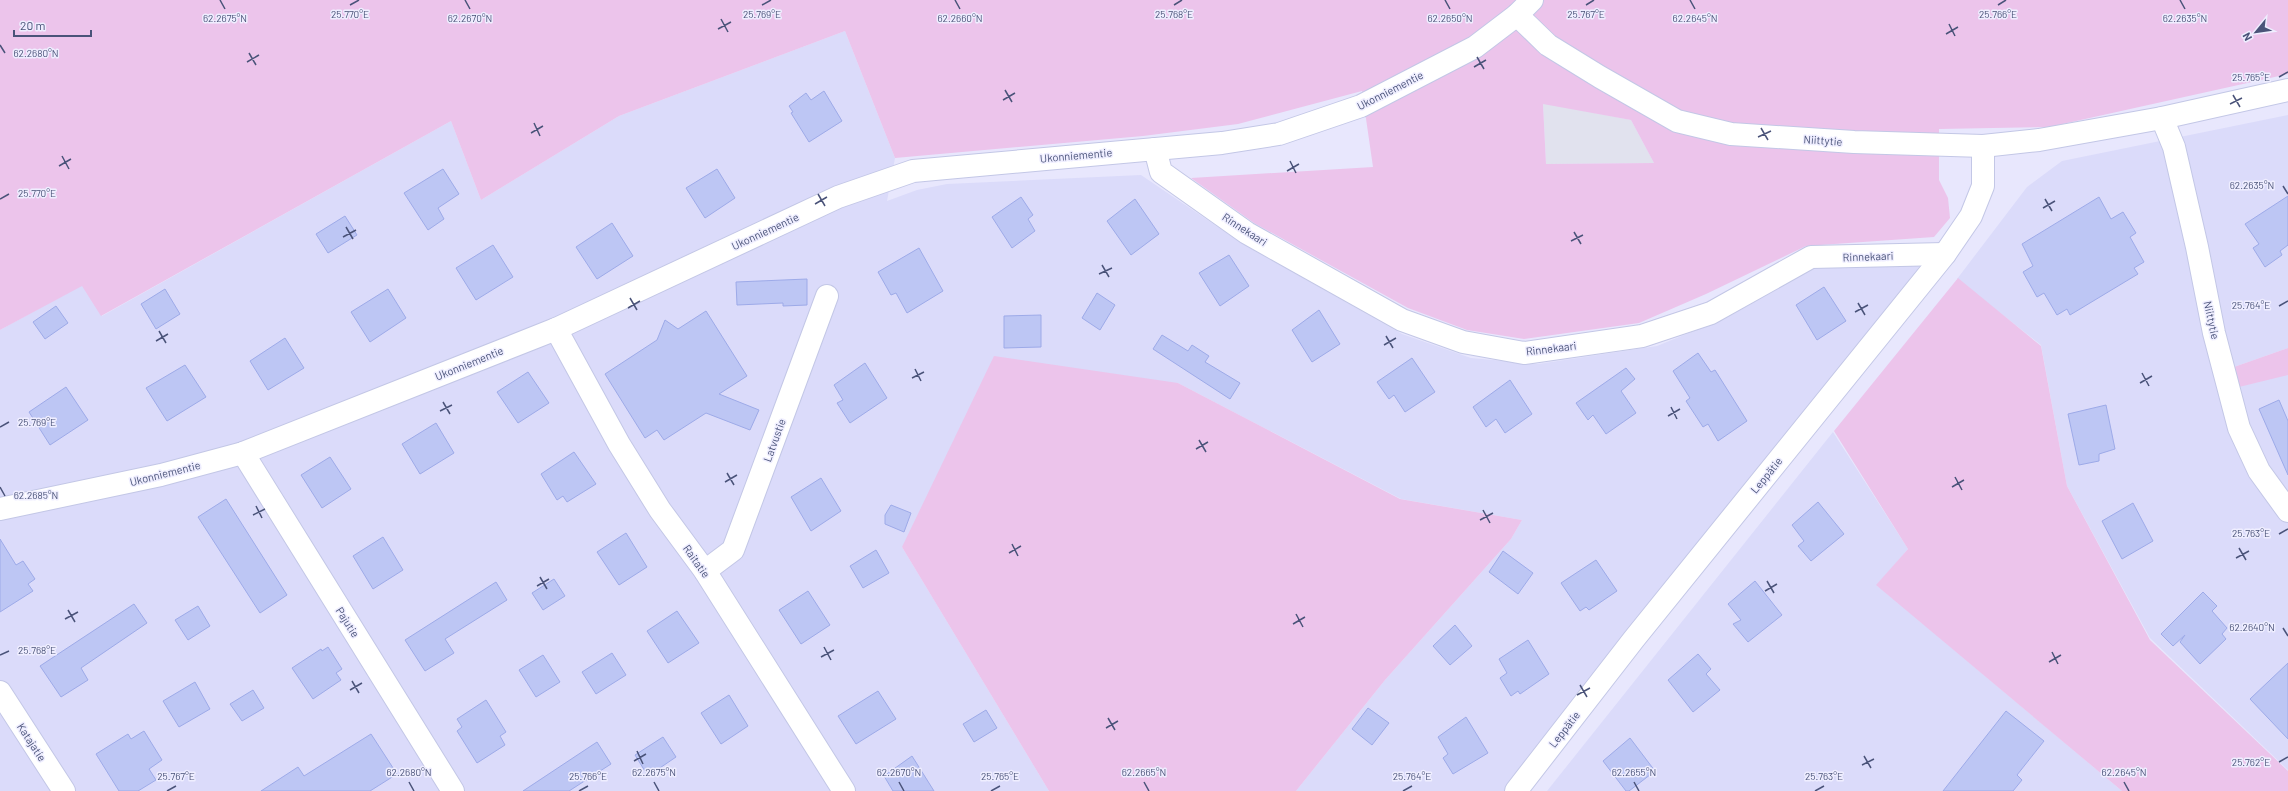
<svg xmlns="http://www.w3.org/2000/svg" width="2288" height="791" viewBox="0 0 2288 791" font-family="Barlow,sans-serif">
<style>
.residential{fill:#dbdbfa}
.industrial{fill:#e1e2ee}
.green{fill:#ecc4eb;fill-rule:evenodd}
.building{fill:#bdc6f4;stroke:#9daae8}
.lines{fill:none;stroke-linecap:round;stroke-linejoin:round}
.minor-casing{stroke:#c3c7e6;stroke-width:24}
.minor{stroke:#fff;stroke-width:22}
.ticks{fill:none;stroke:#4a5379;stroke-width:1.5}
.labels{text-anchor:middle;dominant-baseline:central;stroke-width:3;stroke-linejoin:round;paint-order:stroke}
.street-label{font-size:11px;fill:#4a5379;stroke:#efeeff}
.ticks-label{font-size:10px;text-anchor:middle;fill:#4a5379;stroke:#efeeff;stroke-width:3;stroke-linejoin:round;paint-order:stroke}
</style>
<rect width="100%" height="100%" fill="#e8e7fd"/>
<g class="residential">
<polygon points="845,31 895,158 887,201 917,190 947,184 1141,175 1243,244 1402,334 1471,358 1538,364 1657,346 1728,317 1812,268 1923,262 1507,791 1296,791 1385,680 1511,539 1522,520 1401,499 1178,383 902,547 1049,791 0,791 0,330 82,285 102,316 451,121 481,200 619,116"/>
<polygon points="2288,115 2288,348 2234,367 2288,375 2288,770 2150,638 2067,486 2041,345 1957,279 2027,187 2062,161"/>
<polygon points="1833,432 1908,549 1877,585 2122,791 1547,791"/>
</g>
<polygon class="industrial" points="1543,103 1631,120 1654,163 1546,164"/>
<g class="green">
<path d="M0,0H2288V74L2049,127L1939,129V180L1948,198L1950,218L1934,237L1806,246L1706,294L1639,323L1524,339L1467,330L1408,308L1254,223L1191,178L1373,167L1362,91L1238,124L1143,136L895,158L845,31L619,116L481,200L451,121L101,316L82,286L0,330ZM1543,104L1631,120L1654,163L1546,164Z"/>
<polygon points="1958,278 2041,346 2067,486 2150,640 2288,771 2288,791 2122,791 1876,585 1908,549 1834,431"/>
<polygon points="2288,348 2288,375 2239,387 2234,367"/>
<polygon points="994,356 1178,383 1400,499 1522,520 1511,539 1385,680 1296,791 1049,791 902,547"/>
</g>
<g class="building">
<polygon points="824,91 842,121 809,142 791,113 793,112 789,106 806,93 811,100"/>
<polygon points="443,169 459,194 438,208 444,219 428,230 404,193"/>
<polygon points="717,169 735,198 705,218 686,188"/>
<polygon points="2288,196 2288,245 2280,251 2282,255 2265,267 2253,248 2259,244 2245,224"/>
<polygon points="1021,197 1033,215 1028,219 1035,231 1012,248 992,217"/>
<polygon points="2099,197 2111,219 2123,212 2136,233 2130,237 2144,262 2134,268 2138,274 2070,315 2067,309 2057,315 2044,293 2037,297 2023,272 2033,266 2022,244"/>
<polygon points="1135,199 1159,234 1131,255 1107,221"/>
<polygon points="345,216 357,235 328,253 316,234"/>
<polygon points="612,223 633,256 597,279 576,247"/>
<polygon points="493,245 513,277 476,300 456,268"/>
<polygon points="919,248 943,291 907,313 896,293 891,295 878,272"/>
<polygon points="1229,255 1249,286 1220,306 1199,273"/>
<polygon points="807,279 807,305 783,306 783,303 737,305 736,282"/>
<polygon points="1824,287 1846,321 1817,340 1796,305"/>
<polygon points="165,289 180,314 156,329 141,304"/>
<polygon points="388,289 406,318 370,342 351,312"/>
<polygon points="1097,293 1115,305 1100,330 1082,318"/>
<polygon points="56,306 68,323 45,339 33,322"/>
<polygon points="1319,310 1340,344 1312,362 1292,330"/>
<polygon points="706,311 747,376 719,394 759,410 750,430 706,413 664,440 657,430 645,438 605,374 657,340 665,320 678,329"/>
<polygon points="1041,315 1041,347 1004,348 1004,316"/>
<polygon points="1162,335 1188,351 1192,345 1209,356 1205,362 1240,383 1230,399 1153,349"/>
<polygon points="285,338 304,368 268,390 250,361"/>
<polygon points="1698,353 1711,372 1715,370 1747,421 1718,441 1708,424 1703,427 1686,401 1690,398 1673,371"/>
<polygon points="1412,358 1435,392 1405,412 1394,395 1389,399 1377,382"/>
<polygon points="865,363 887,398 850,423 837,403 843,400 834,385"/>
<polygon points="185,365 206,397 167,421 146,388"/>
<polygon points="1626,368 1635,379 1621,391 1636,413 1606,434 1593,415 1588,420 1576,403"/>
<polygon points="528,372 549,403 518,423 497,392"/>
<polygon points="1510,380 1532,414 1505,433 1496,419 1486,427 1473,407"/>
<polygon points="66,387 88,420 50,445 29,412"/>
<polygon points="2279,400 2288,421 2288,475 2259,409"/>
<polygon points="2106,405 2115,449 2099,454 2099,461 2079,465 2068,414"/>
<polygon points="436,423 454,453 420,474 402,444"/>
<polygon points="574,452 596,484 567,502 563,496 557,500 541,474"/>
<polygon points="330,457 351,489 322,508 301,475"/>
<polygon points="821,478 841,511 811,531 791,497"/>
<polygon points="226,499 287,595 260,613 198,517"/>
<polygon points="1818,502 1844,534 1811,561 1798,546 1804,541 1792,525"/>
<polygon points="2133,503 2153,541 2122,559 2102,521"/>
<polygon points="891,505 911,513 904,532 885,524 885,515"/>
<polygon points="626,533 647,567 619,585 597,552"/>
<polygon points="383,537 403,570 373,589 353,556"/>
<polygon points="0,539 16,565 23,561 35,579 28,584 33,591 0,612"/>
<polygon points="876,550 889,573 863,588 850,566"/>
<polygon points="1503,551 1533,573 1518,594 1489,572"/>
<polygon points="1596,560 1617,591 1589,610 1586,607 1580,611 1561,583"/>
<polygon points="554,579 565,596 543,610 532,593"/>
<polygon points="1755,581 1782,615 1748,642 1733,624 1741,620 1728,604"/>
<polygon points="496,582 507,600 445,639 454,653 425,671 405,640"/>
<polygon points="808,591 830,625 801,644 779,610"/>
<polygon points="2203,592 2217,606 2212,611 2227,628 2222,634 2226,639 2200,664 2180,642 2185,635 2173,646 2161,634"/>
<polygon points="134,604 147,623 81,668 88,680 61,697 40,666"/>
<polygon points="198,606 210,626 188,640 175,620"/>
<polygon points="677,611 699,643 668,663 647,631"/>
<polygon points="1455,625 1472,646 1450,665 1433,646"/>
<polygon points="1528,640 1549,674 1520,694 1518,691 1511,696 1500,678 1507,673 1499,659"/>
<polygon points="328,647 342,669 336,673 341,680 313,699 292,668 321,649 322,651"/>
<polygon points="612,653 626,675 596,694 582,672"/>
<polygon points="1698,654 1711,669 1706,674 1720,690 1693,712 1668,680"/>
<polygon points="543,655 560,682 536,697 519,670"/>
<polygon points="2288,663 2288,739 2250,699"/>
<polygon points="195,682 210,709 179,727 163,701"/>
<polygon points="253,690 264,708 242,721 230,704"/>
<polygon points="878,691 896,719 856,744 838,716"/>
<polygon points="729,695 748,726 721,744 701,713"/>
<polygon points="486,700 506,732 500,736 505,745 477,763 457,731 462,727 457,719"/>
<polygon points="1368,708 1389,723 1372,745 1352,729"/>
<polygon points="986,710 997,728 974,742 963,724"/>
<polygon points="2006,711 2044,741 2017,775 2022,780 2013,791 1943,791"/>
<polygon points="1466,717 1488,753 1453,774 1443,758 1448,754 1438,737"/>
<polygon points="144,731 162,760 149,769 156,780 138,791 119,791 96,754 128,734 131,739"/>
<polygon points="371,734 397,774 370,791 261,791 298,767 304,776"/>
<polygon points="663,737 676,757 648,776 635,755"/>
<polygon points="1630,738 1655,771 1629,791 1626,791 1603,761"/>
<polygon points="597,742 611,764 569,791 523,791"/>
<polygon points="912,756 934,791 893,791 884,776"/>
</g>
<g class="lines">
<defs>
<g id="minor">
<polyline points="1517,15 1548,45 1600,77 1677,121 1731,134 1854,142 1983,146 2039,140 2162,118 2288,90"/>
<polyline points="2162,118 2174,147 2197,247 2214,333 2239,428 2259,471 2288,511"/>
<polyline points="1155,149 1161,172 1247,233 1402,320 1463,342 1524,353 1642,336 1711,313 1811,257 1945,254"/>
<polyline points="556,329 619,444 660,510 705,571 844,791"/>
<polyline points="243,453 453,791"/>
<polyline points="0,509 161,475 243,453 556,329 838,197 913,171 1222,143 1279,134 1361,106 1475,47 1517,15 1532,0"/>
<polyline points="705,571 733,550 827,296"/>
<polyline points="0,692 64,791"/>
<polyline points="1516,791 1634,639 1945,254 1971,216 1983,186 1983,146"/>
</g>
</defs>
<use href="#minor" class="minor-casing"/>
<use href="#minor" class="minor"/>
</g>
<path class="ticks" d="M220,0L225,9M465,0L470,9M955,0L960,9M1445,0L1450,9M1690,0L1695,9M2180,0L2185,9M350,5L359,0M762,5L771,0M1174,5L1182,0M1586,5L1594,0M1998,5L2006,0M721,19L728,32M1949,24L1955,36M718,29L731,22M1946,34L1958,27M0,45L5,53M249,53L256,65M1477,57L1484,69M247,62L259,55M1474,67L1486,60M2279,77L2288,72M1005,90L1012,102M2233,95L2240,107M1003,100L1015,93M2230,104L2242,98M534,123L540,136M1761,128L1768,140M531,133L543,126M1758,137L1771,131M62,156L69,169M1290,161L1296,173M59,166L71,159M1287,171L1299,164M2283,186L2288,194M818,194L825,206M0,199L9,194M2045,199L2052,211M815,204L827,197M2043,208L2055,201M346,227L353,239M1574,232L1581,244M343,237L356,230M1571,241L1583,235M1102,265L1109,277M1099,274L1112,268M630,298L637,310M1858,303L1865,315M2279,306L2288,301M628,308L640,301M1855,312L1868,305M159,331L166,343M1386,336L1393,348M156,341L168,334M1384,345L1396,338M915,369L921,381M2142,373L2149,386M912,378L924,372M2140,383L2152,376M443,402L450,414M1671,407L1677,419M440,411L452,405M1668,416L1680,409M0,427L9,422M1199,440L1206,452M1196,449L1208,442M727,473L734,485M1955,477L1962,490M725,482L737,475M0,487L5,496M1952,487L1964,480M256,506L262,518M1483,510L1490,523M253,515L265,509M1480,520L1493,513M2279,534L2288,529M1012,544L1018,556M2239,548L2246,560M1009,553L1021,546M2236,558L2249,551M540,577L547,589M1767,581L1774,593M537,586L549,579M1765,591L1777,584M68,610L75,622M1296,614L1303,627M65,619L78,612M1293,624L1305,617M2283,628L2288,636M824,647L831,660M2052,652L2058,664M0,655L9,651M821,657L834,650M2049,662L2061,655M352,681L359,693M1580,685L1587,697M350,690L362,683M1577,695L1590,688M1108,718L1115,730M1106,728L1118,721M637,751L643,764M1864,756L1871,768M634,761L646,754M2279,762L2288,757M1862,765L1874,759M409,782L414,791M654,782L659,791M899,782L904,791M1144,782L1149,791M1634,782L1639,791M2124,782L2129,791M167,791L176,786M579,791L588,786M991,791L1000,786M1403,791L1412,786M1815,791L1824,786"/>
<g class="labels">
<g class="street-label">
<text transform="translate(1390 90) rotate(-27)">Ukonniementie</text>
<text transform="translate(1823 140) rotate(4)">Niittytie</text>
<text transform="translate(1076 155) rotate(-5)">Ukonniementie</text>
<text transform="translate(1245 229) rotate(33)">Rinnekaari</text>
<text transform="translate(765 231) rotate(-25)">Ukonniementie</text>
<text transform="translate(1868 256) rotate(-2)">Rinnekaari</text>
<text transform="translate(2212 320) rotate(78)">Niittytie</text>
<text transform="translate(1551 348) rotate(-7)">Rinnekaari</text>
<text transform="translate(469 363) rotate(-22)">Ukonniementie</text>
<text transform="translate(774 440) rotate(-70)">Latvustie</text>
<text transform="translate(165 473) rotate(-14)">Ukonniementie</text>
<text transform="translate(1766 475) rotate(-51)">Leppätie</text>
<text transform="translate(697 561) rotate(55)">Raitatie</text>
<text transform="translate(348 622) rotate(58)">Pajutie</text>
<text transform="translate(1564 729) rotate(-52)">Leppätie</text>
<text transform="translate(32 742) rotate(57)">Katajatie</text>
</g>
</g>
<g class="ticks-label">
<text x="350" y="18">25.770°E</text>
<text x="762" y="18">25.769°E</text>
<text x="1174" y="18">25.768°E</text>
<text x="1586" y="18">25.767°E</text>
<text x="1998" y="18">25.766°E</text>
<text x="225" y="22">62.2675°N</text>
<text x="470" y="22">62.2670°N</text>
<text x="960" y="22">62.2660°N</text>
<text x="1450" y="22">62.2650°N</text>
<text x="1695" y="22">62.2645°N</text>
<text x="2185" y="22">62.2635°N</text>
<text x="36" y="57">62.2680°N</text>
<text x="2251" y="81">25.765°E</text>
<text x="2252" y="189">62.2635°N</text>
<text x="37" y="197">25.770°E</text>
<text x="2251" y="309">25.764°E</text>
<text x="37" y="426">25.769°E</text>
<text x="36" y="499">62.2685°N</text>
<text x="2251" y="537">25.763°E</text>
<text x="2252" y="631">62.2640°N</text>
<text x="37" y="654">25.768°E</text>
<text x="2251" y="766">25.762°E</text>
<text x="409" y="776">62.2680°N</text>
<text x="654" y="776">62.2675°N</text>
<text x="899" y="776">62.2670°N</text>
<text x="1144" y="776">62.2665°N</text>
<text x="1634" y="776">62.2655°N</text>
<text x="2124" y="776">62.2645°N</text>
<text x="176" y="780">25.767°E</text>
<text x="588" y="780">25.766°E</text>
<text x="1000" y="780">25.765°E</text>
<text x="1412" y="780">25.764°E</text>
<text x="1824" y="780">25.763°E</text>
</g>
<g transform="translate(2256 32) rotate(241)" stroke="#efeeff" stroke-width="3" paint-order="stroke">
<path d="M0-3L7 15L0 10L-7 15Z" fill="#4a5379"/>
<text y="-6" font-size="11" font-weight="bold" text-anchor="middle" fill="#4a5379">N</text>
</g>
<path d="M14 30v6h77v-6" fill="none" stroke="#4a5379" stroke-width="2"/>
<text x="20" y="30" font-size="12" fill="#4a5379" stroke="#efeeff" stroke-width="3" paint-order="stroke">20 m</text>
</svg>
